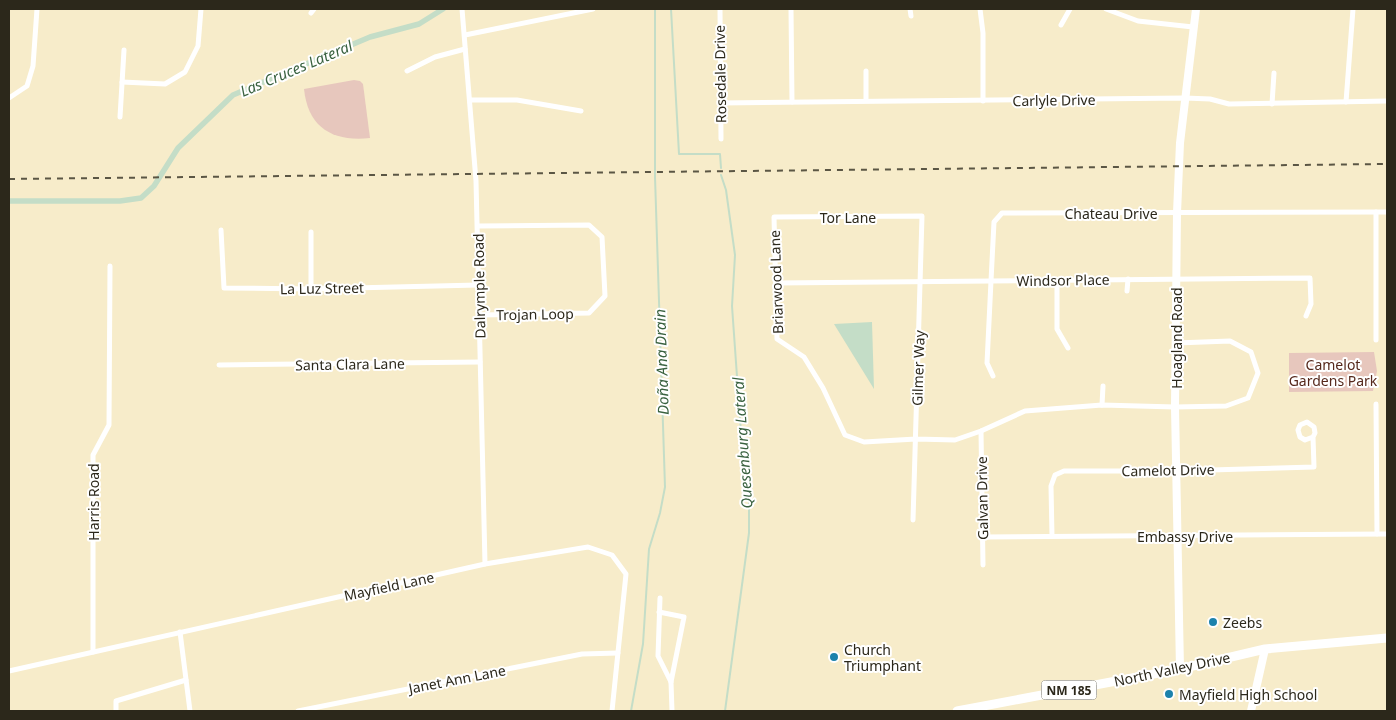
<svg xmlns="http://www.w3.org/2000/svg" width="1396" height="720" viewBox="0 0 1396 720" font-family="'Noto Sans',sans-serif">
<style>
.green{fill:#e7c7bd}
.water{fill:#c4ddc7}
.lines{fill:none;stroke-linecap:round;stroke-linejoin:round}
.stream{stroke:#c4ddc7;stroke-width:2}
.canal{stroke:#c4ddc7;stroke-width:5.5}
.street{stroke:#fff;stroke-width:5}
.secondary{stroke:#fff;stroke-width:8}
.primary{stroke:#fff;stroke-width:9}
.rail{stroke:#5b5644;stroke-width:2;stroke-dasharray:6 6;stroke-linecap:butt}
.poi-dot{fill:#1c82ac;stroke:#fff;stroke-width:2}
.labels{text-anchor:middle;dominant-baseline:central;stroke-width:4;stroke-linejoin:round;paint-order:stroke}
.shield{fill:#fff;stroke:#6b685f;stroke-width:1}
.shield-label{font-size:12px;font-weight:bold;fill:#2c281b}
.street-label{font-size:14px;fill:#2c281b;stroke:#fff}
.park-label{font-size:14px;fill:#56291c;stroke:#fff}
.poi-label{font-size:14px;fill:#2c281b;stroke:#fff;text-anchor:start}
.water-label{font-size:15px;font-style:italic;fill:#3a6240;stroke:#fff}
</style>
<rect width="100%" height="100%" fill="#f7ecca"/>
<g class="green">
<path d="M354,80L360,81L363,84L370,138C333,142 308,128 304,89Z"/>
<polygon points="1374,352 1377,371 1373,391 1289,392 1289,353"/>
</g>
<polygon class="water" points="872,322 874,389 834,324"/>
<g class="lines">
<g class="stream">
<polyline points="671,9 679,154 720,154 721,168"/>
<polyline points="721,175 726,190 735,255 732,306 741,433 749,496 749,533 725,711"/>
<polyline points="631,711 643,644 649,549 660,513 665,487 655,177 655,9"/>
</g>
<polyline class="canal" points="9,201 120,201 141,198 154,186 178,148 233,95 370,37 419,24 443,9"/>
<g class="street">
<polyline points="462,9 476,181 485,564"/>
<polyline points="720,9 721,139"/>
<polyline points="791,9 792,102"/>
<polyline points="910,9 911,16"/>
<polyline points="980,9 983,33 983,101"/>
<polyline points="1106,9 1138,21 1193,27"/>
<polyline points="311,13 314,9"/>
<polyline points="1061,25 1070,9"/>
<polyline points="465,35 593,9"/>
<polyline points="407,71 435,57 465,49"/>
<polyline points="866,71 866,100"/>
<polyline points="122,82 165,84 185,72 198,46 201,9"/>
<polyline points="9,98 27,86 33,66 37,9"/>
<polyline points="470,100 517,100 581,111"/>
<polyline points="1346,102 1353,9"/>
<polyline points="720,103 1185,98 1210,99 1229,104 1387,101"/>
<polyline points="1272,104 1274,73"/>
<polyline points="120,117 124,50"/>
<polyline points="1376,212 1376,340"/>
<polyline points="478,226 589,225 602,237 605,296 589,313 479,315"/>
<polyline points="221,230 224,288 311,289 478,285"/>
<polyline points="1057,281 1057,329 1068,348"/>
<polyline points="776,283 1310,278 1311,304 1306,316"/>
<polyline points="311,289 311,232"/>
<polyline points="1127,291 1128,279"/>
<polyline points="219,365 480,362"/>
<polyline points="993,376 987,363 991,281 994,222 1002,213 1387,212"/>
<polyline points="1376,404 1377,534"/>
<polyline points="1102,405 1103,386"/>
<polyline points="981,431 983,565"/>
<polyline points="913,520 922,216 774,217 777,339 804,357 823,388 845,435 864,442 916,439 955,440 981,431 1025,411 1102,405 1175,407 1226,406 1248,398 1258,373 1251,352 1230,341 1176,343"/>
<polyline points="1052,536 1051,486 1055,475 1064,471 1175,471 1314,467 1313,437 1315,433 1314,427 1307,422 1300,425 1298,430 1300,437 1305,440 1313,437"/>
<polyline points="983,537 1387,534"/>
<polyline points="660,598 658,656 671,682 672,711"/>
<polyline points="659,612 684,617 671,682"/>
<polyline points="180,632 190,711"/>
<polyline points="93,652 93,455 109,425 110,266"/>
<polyline points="9,671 485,564 588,547 612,555 626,574 612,711"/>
<polyline points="116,711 116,701 186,680"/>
<polyline points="298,711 582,654 618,653"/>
</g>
<g class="secondary">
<polyline points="1180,669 1175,407 1177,213 1180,143 1196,9"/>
<polyline points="1251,711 1265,649"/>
</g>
<polyline class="primary" points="957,711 1180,669 1265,649 1387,638"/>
<polyline class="rail" points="9,179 1387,164"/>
</g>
<g class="poi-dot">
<circle cx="1213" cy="622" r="5"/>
<circle cx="834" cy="657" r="5"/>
<circle cx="1169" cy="694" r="5"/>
</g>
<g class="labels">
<rect class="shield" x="1041.5" y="680.5" width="55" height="19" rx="4"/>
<g class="shield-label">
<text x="1069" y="690">NM 185</text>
</g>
<g class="street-label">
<text transform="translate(720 74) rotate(-91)">Rosedale Drive</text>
<text transform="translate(1054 100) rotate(-1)">Carlyle Drive</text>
<text x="1111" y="213">Chateau Drive</text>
<text x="848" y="217">Tor Lane</text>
<text transform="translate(1063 280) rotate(-1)">Windsor Place</text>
<text transform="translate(776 282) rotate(-92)">Briarwood Lane</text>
<text transform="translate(479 286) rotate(-91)">Dalrymple Road</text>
<text transform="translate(322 288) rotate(-1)">La Luz Street</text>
<text transform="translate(535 314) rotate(-1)">Trojan Loop</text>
<text transform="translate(1176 338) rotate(-90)">Hoagland Road</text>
<text transform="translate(350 364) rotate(-1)">Santa Clara Lane</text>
<text transform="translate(918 368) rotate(-88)">Gilmer Way</text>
<text transform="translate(1168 470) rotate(-1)">Camelot Drive</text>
<text transform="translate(982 498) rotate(-91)">Galvan Drive</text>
<text transform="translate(93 502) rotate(-90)">Harris Road</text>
<text x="1185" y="536">Embassy Drive</text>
<text transform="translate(389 586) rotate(-12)">Mayfield Lane</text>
<text transform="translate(1172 669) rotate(-12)">North Valley Drive</text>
<text transform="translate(457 679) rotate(-11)">Janet Ann Lane</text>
</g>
<g class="park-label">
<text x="1333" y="364">Camelot<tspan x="1333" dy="16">Gardens Park</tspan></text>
</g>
<g class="poi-label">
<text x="1223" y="622">Zeebs</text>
<text x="844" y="649">Church<tspan x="844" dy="16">Triumphant</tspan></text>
<text x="1179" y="694">Mayfield High School</text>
</g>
<g class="water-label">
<text transform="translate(296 68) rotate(-23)">Las Cruces Lateral</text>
<text transform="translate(661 362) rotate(-92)">Doña Ana Drain</text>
<text transform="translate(742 443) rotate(-94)">Quesenburg Lateral</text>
</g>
</g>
<rect width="1396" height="720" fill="none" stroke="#2c281b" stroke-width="20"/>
</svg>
